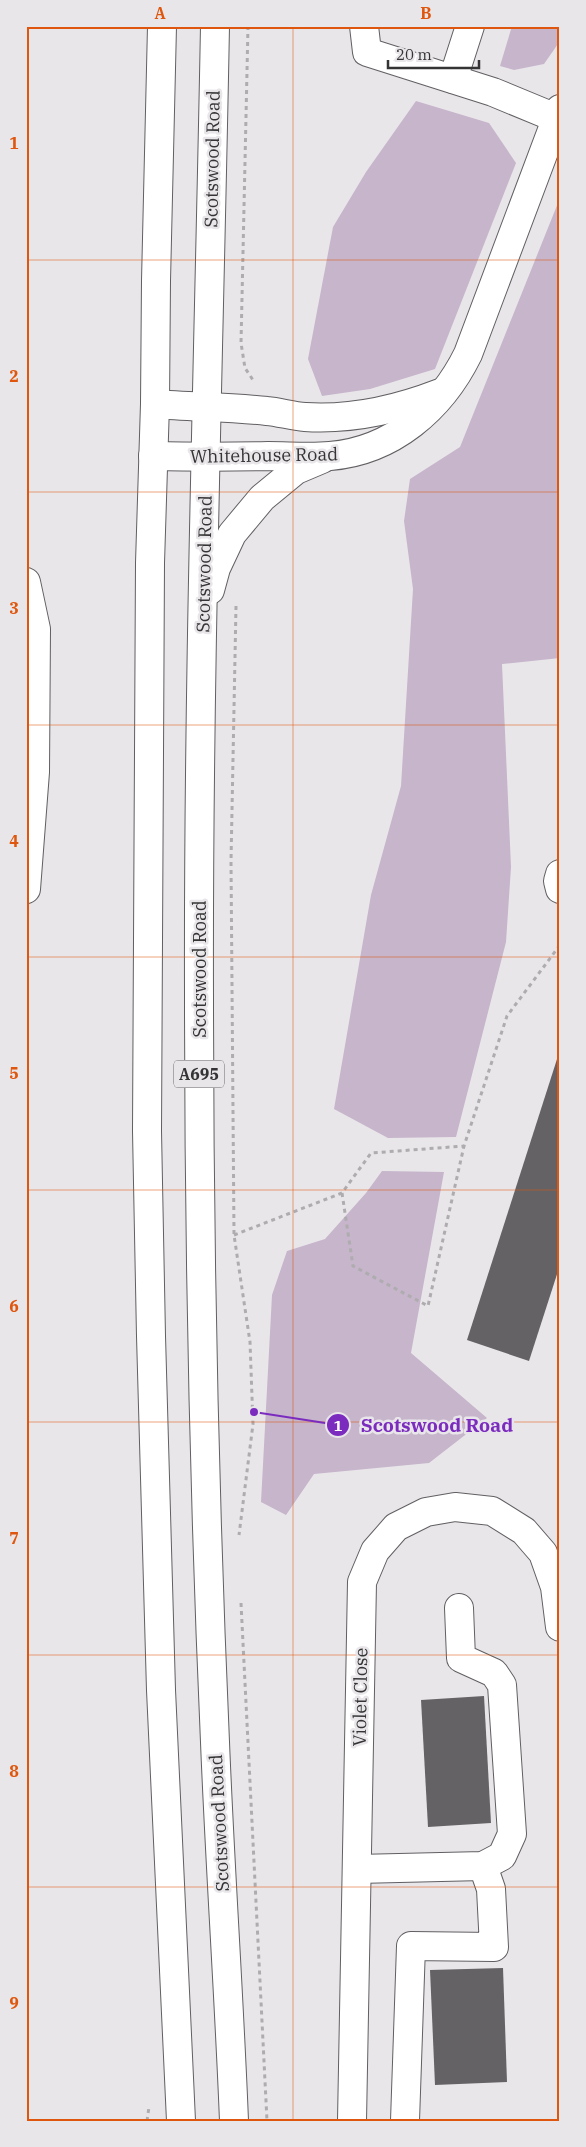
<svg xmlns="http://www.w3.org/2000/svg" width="586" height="2147" viewBox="0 0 586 2147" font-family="'IBM Plex Serif',serif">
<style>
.green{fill:#c6b5cb}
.building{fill:#646265}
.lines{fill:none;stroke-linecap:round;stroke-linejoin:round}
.minor-casing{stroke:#615f62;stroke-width:30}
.major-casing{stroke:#615f62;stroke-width:30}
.path{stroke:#afacaf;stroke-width:3;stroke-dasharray:4 4;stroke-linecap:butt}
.minor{stroke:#fff;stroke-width:28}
.major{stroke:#fff;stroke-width:28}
.grid{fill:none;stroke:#df570e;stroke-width:1;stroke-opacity:0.55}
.labels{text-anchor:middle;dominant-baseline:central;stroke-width:5;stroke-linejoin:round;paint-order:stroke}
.shield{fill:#e9e6ea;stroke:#6b696b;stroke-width:1}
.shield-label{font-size:16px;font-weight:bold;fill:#353435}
.street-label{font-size:18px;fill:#353435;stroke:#e9e6ea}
.leader{fill:none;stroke:#7b2cbf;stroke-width:2}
.callout-dot{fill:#7b2cbf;stroke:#e9e6ea;stroke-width:2}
.mark-label{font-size:15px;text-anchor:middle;font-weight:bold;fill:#fff}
.callout-label{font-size:19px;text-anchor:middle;font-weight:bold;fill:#7b2cbf;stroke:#e9e6ea;stroke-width:5;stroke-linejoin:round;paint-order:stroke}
.neatline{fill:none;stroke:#df570e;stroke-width:2}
.grid-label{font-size:16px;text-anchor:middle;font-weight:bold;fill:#df570e}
</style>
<rect width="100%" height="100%" fill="#e9e6ea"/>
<g class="green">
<polygon points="512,26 560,26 560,41 544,64 514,70 500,66"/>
<polygon points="416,101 489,123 516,163 435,369 370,389 322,396 308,359 333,227 366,172"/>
<polygon points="560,198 560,658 502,664 511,867 506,942 456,1137 388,1138 334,1109 371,895 401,786 413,589 404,521 410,479 460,447"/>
<polygon points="382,1171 444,1172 411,1353 487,1418 429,1463 314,1474 286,1515 261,1502 272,1295 287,1251 325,1239 366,1193"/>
</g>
<g class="building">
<polygon points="558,1056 560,1057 560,1265 529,1361 467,1340"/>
<polygon points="484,1696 491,1823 428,1827 421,1700"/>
<polygon points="503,1968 507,2082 435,2085 430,1970"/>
</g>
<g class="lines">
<defs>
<g id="minor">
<polyline points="364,26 367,52 493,92 556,118"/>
<polyline points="453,79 470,26"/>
<polyline points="26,582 36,629 35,772 26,889"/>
<polyline points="560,874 558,881 560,889"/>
<polyline points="357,1869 483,1866 502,1856 512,1834 502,1685 494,1673 461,1658 459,1608"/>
<polyline points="352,2121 362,1582 375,1551 396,1527 426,1512 455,1507 492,1511 524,1531 543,1553 555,1587 560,1627"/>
<polyline points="405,2121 411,1946 494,1947 491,1889 483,1866"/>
</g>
<g id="major">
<polyline points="162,26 156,281 155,404 150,563 147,1131 151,1336 161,1690 181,2121"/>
<path d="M215,26C209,349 198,672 199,995C199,1244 204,1493 215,1742C220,1868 229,1994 234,2121"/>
<path d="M155,404C192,407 230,407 267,411C279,412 292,416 305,417C352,420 396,410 440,393"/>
<path d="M153,456C192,457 230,457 268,456C289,456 309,458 330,456C392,451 441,409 468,354L560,109"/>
<polyline points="210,590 216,568 232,534 262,498 296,470 322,459"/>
</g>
</defs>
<use href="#minor" class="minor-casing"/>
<use href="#major" class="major-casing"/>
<g class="path">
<polyline points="248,26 241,343 245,368 253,380"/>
<polyline points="236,606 231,861 234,1235 250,1342 253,1424 239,1535"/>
<polyline points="342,1193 353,1266 428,1306 464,1146"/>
<polyline points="234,1235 342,1193 371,1153 464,1146 507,1016 560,945"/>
<polyline points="241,1603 267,2121"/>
<polyline points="147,2121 149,2107"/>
</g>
<use href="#minor" class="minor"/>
<use href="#major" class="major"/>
</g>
<path class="grid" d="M293,26V2121M26,260H560M26,492H560M26,725H560M26,957H560M26,1190H560M26,1422H560M26,1655H560M26,1887H560"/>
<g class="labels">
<rect class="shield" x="174" y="1060.5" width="50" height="27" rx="4"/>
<g class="shield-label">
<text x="199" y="1074">A695</text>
</g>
<g class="street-label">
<text transform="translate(212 159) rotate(-89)">Scotswood Road</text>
<text transform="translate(264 455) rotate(-1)">Whitehouse Road</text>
<text transform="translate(204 564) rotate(-89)">Scotswood Road</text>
<text transform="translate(199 969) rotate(-90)">Scotswood Road</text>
<text transform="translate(360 1697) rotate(-89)">Violet Close</text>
<text transform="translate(219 1823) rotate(-93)">Scotswood Road</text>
</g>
</g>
<path class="leader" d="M254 1412L338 1425"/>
<g class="callout-dot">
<circle cx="254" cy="1412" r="5"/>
<circle cx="338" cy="1425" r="12"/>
</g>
<g class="mark-label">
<text x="338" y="1431">1</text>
</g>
<g class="callout-label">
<text x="437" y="1432">Scotswood Road</text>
</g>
<rect width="586" height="2147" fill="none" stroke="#e9e6ea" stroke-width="55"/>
<path d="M388 60v8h91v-8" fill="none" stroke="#353435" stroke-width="2.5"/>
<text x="396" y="60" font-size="15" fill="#353435" stroke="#e9e6ea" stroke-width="4" paint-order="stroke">20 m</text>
<rect x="28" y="28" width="530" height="2092" class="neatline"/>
<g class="grid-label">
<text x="160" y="19">A</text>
<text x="426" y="19">B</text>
<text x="14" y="149">1</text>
<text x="14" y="382">2</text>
<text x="14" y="614">3</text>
<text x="14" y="847">4</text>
<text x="14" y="1079">5</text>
<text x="14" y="1312">6</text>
<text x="14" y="1544">7</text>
<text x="14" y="1777">8</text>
<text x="14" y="2009">9</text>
</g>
</svg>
